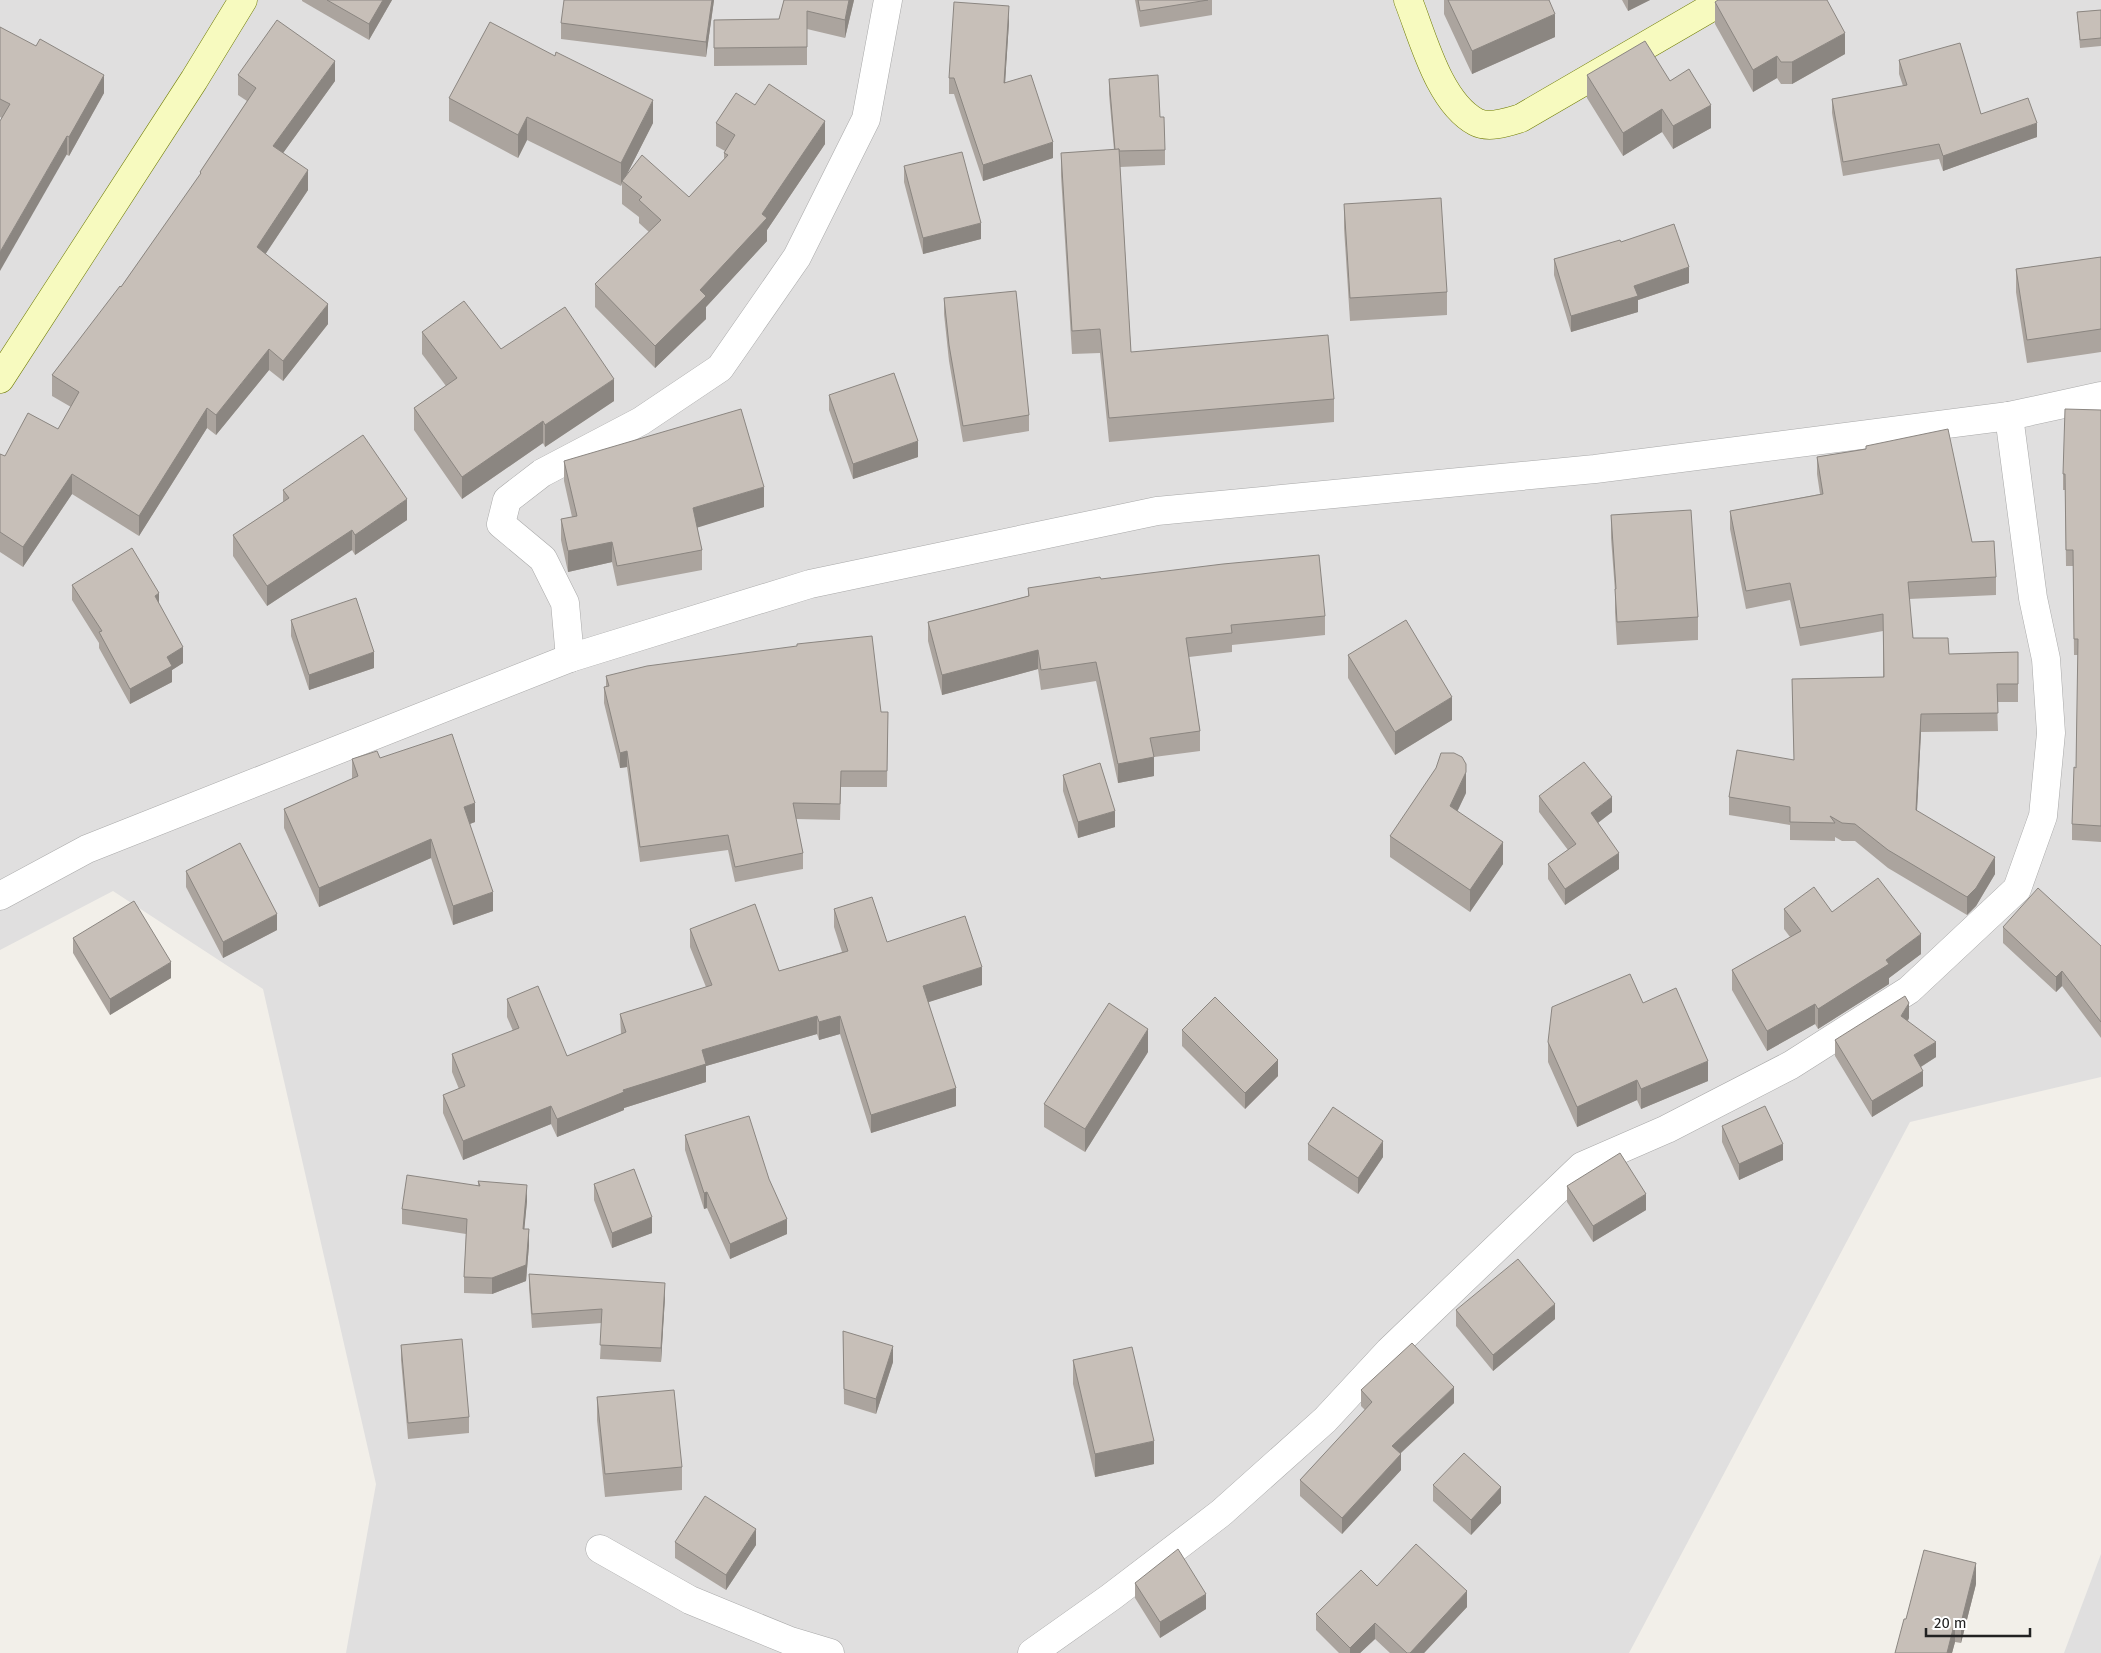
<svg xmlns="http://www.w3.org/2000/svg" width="2101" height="1653" viewBox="0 0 2101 1653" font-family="'Fira Sans',sans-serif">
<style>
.residential{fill:#e0dfdf}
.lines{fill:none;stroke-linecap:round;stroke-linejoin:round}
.street-casing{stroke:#a9a9a9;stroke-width:29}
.secondary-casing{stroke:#707d05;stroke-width:29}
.street{stroke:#fff;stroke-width:28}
.secondary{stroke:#f7fabf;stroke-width:28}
.wall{fill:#aba49e}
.shaded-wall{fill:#8b8681}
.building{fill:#c7bfb8;stroke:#8b8681}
</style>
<rect width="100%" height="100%" fill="#f2efe9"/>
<g class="residential">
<polygon points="0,0 2101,0 2101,1077 1910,1122 1629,1653 346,1653 376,1484 263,989 113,891 0,950"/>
<polygon points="2101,1554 2101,1653 2064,1653"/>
</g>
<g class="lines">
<defs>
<g id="street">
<polyline points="570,658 565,603 543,559 501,524 507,500 542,473 641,421 720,368 797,257 866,119 888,0"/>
<polyline points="0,896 87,849 570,658 810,584 1157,511 1595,469 2009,416 2101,396"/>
<polyline points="600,1549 690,1600 790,1641 830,1653"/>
<polyline points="1032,1653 1111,1597 1221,1513 1325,1420 1389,1351 1582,1166 1667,1129 1791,1065 1909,990 2017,889 2043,816 2051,733 2046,659 2033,598 2009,416"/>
</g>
<g id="secondary">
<path d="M1408,0C1423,38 1439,102 1476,122C1489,129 1508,122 1521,118L1724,0"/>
<polyline points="0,379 194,80 243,0"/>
</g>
</defs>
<use href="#street" class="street-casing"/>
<use href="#secondary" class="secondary-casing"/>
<use href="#street" class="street"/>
<use href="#secondary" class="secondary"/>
</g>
<g class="wall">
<polygon points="302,0 392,0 369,40 302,1"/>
<polygon points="714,0 706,57 561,39 561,23"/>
<polygon points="784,0 854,0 845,38 807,29 807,65 714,66 714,20 779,19"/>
<polygon points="1135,0 1212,0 1212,15 1140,27"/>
<polygon points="1444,0 1549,0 1555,37 1472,74 1444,14"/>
<polygon points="1622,0 1650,0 1628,11"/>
<polygon points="1715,2 1845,54 1792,84 1781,84 1777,78 1753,92 1715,24"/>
<polygon points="2101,10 2101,46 2080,48 2077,12"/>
<polygon points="1009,22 1005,83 1053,158 983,181 954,94 949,94 949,78"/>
<polygon points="0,27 104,93 69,156 0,117"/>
<polygon points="1899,60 1981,114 2037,137 1943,171 1939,159 1843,176 1832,113 1832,99 1903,86 1899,74"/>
<polygon points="238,75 335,81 283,153 308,190 265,254 328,324 283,381 269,370 216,435 207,428 139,536 72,494 23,567 0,552 0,454 5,456 58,429 71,407 52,396 52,375 121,287 200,175 200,172 247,101 238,95"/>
<polygon points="1587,75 1670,81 1711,128 1673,149 1662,132 1623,156 1587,98"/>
<polygon points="1109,79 1160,117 1165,150 1165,165 1120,167 1131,352 1334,399 1334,422 1109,442 1100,353 1072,354 1061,176 1061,153 1114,150 1109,94"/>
<polygon points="449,98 653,123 625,178 689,197 724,159 724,153 725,151 716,146 716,123 755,105 825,144 767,230 767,241 706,307 706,319 655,368 595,307 595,284 649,232 639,223 639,217 622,204 622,183 621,186 527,140 518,158 449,121"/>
<polygon points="904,166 981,239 923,254 904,182"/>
<polygon points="1344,204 1447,292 1447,315 1350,321 1344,228"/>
<polygon points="1621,242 1689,283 1638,300 1638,312 1571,332 1554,275 1554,259"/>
<polygon points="2101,257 2101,352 2027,363 2016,292 2016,269"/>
<polygon points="944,298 1029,415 1029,431 963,442 949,361 944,314"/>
<polygon points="422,332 501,349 614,401 545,447 543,443 462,499 414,430 414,408 446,386 422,354"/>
<polygon points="829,395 918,457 853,479 829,410"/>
<polygon points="2101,410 2101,842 2072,840 2072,824 2076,768 2078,655 2074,655 2073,566 2066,566 2065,490 2063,490 2063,474"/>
<polygon points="1866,446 1972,542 1996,577 1996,595 1909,599 1913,638 1949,654 2018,652 2018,702 1997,702 1998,731 1921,732 1917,811 1995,874 1976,906 1967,915 1888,868 1855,841 1842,841 1835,837 1835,841 1790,840 1790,825 1729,815 1729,797 1794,760 1792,679 1883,677 1883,631 1800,646 1790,600 1746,609 1730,529 1730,511 1820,494 1817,474 1817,457 1866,449"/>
<polygon points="564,461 764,507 697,527 702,550 702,570 617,586 612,562 568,572 561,540 561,519 572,517 564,481"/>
<polygon points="283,490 407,520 355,555 352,550 267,606 233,556 233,535 283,502"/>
<polygon points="1611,515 1698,617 1698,640 1617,645 1615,612 1615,591 1611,538"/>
<polygon points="1101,579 1325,616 1325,635 1232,645 1232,652 1189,657 1200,731 1200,751 1154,757 1154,776 1118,783 1096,681 1041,690 1038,669 942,695 928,641 928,622 1028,596 1028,588"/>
<polygon points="72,585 159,604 183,663 172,670 172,682 130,704 99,648 99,643 72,600"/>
<polygon points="291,620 374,668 309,690 291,636"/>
<polygon points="1348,655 1452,720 1395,755 1348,678"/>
<polygon points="606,676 881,712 888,712 887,787 841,787 840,820 796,819 803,853 803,869 735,882 728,850 640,862 627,767 620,768 604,703 604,687 606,687"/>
<polygon points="380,758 475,822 470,824 493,911 453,925 431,858 319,907 284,828 284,809 352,779 352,759"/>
<polygon points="1063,775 1115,827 1078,838 1063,791"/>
<polygon points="1466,793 1457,811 1503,864 1470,912 1390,857 1390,836"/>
<polygon points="1539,796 1612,812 1598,823 1619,869 1565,905 1548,879 1548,864 1568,850 1539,812"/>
<polygon points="186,871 277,930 223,958 186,887"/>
<polygon points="834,909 887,942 982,985 928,1002 956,1106 871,1133 840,1034 819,1040 817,1034 706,1066 706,1082 624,1108 624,1110 557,1137 551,1124 463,1160 443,1113 443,1095 459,1089 452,1072 452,1054 513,1031 507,1017 507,999 567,1056 621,1034 620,1014 706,987 690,947 690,929 779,971 842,952 834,927"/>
<polygon points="1784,909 1832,912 1921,954 1889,978 1889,984 1818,1029 1815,1024 1767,1051 1732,990 1732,970 1790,937 1784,929"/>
<polygon points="2003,927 2101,946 2101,1038 2062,986 2056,992 2003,943"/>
<polygon points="73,938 171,978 110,1015 73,953"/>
<polygon points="1643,1003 1708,1081 1641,1109 1637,1100 1577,1127 1548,1062 1548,1042"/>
<polygon points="1909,1018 1908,1021 1936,1057 1921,1067 1923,1086 1872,1117 1835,1056 1835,1040"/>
<polygon points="1182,1030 1278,1076 1245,1109 1182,1046"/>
<polygon points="1148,1052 1085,1152 1044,1127 1044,1104"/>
<polygon points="1722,1126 1783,1160 1739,1180 1722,1142"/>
<polygon points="685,1135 787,1234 730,1259 707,1208 704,1209 685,1150"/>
<polygon points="1308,1144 1383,1157 1358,1194 1308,1160"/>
<polygon points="478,1181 527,1201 524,1229 529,1245 526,1281 492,1294 464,1293 464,1277 466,1234 402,1224 402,1209 478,1186"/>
<polygon points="594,1184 652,1233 612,1248 594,1200"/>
<polygon points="1567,1186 1646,1210 1593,1242 1567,1202"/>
<polygon points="529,1274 665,1297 661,1362 600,1359 602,1323 532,1328 529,1288"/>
<polygon points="1456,1310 1555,1319 1493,1371 1456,1326"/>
<polygon points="843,1331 893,1362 876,1414 844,1404"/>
<polygon points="401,1345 469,1417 469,1433 408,1439 401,1360"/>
<polygon points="1073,1360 1154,1464 1095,1477 1073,1384"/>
<polygon points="1361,1390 1454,1403 1400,1454 1401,1470 1342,1534 1300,1496 1300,1480 1365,1410 1361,1406"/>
<polygon points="597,1397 682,1467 682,1490 605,1497 597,1420"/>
<polygon points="1433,1485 1501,1503 1471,1535 1433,1501"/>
<polygon points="675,1542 756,1545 726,1590 675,1558"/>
<polygon points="1135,1583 1206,1609 1160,1638 1135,1598"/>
<polygon points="1976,1584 1961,1643 1955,1642 1952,1653 1895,1653 1906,1619"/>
<polygon points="1377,1586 1467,1607 1424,1653 1390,1653 1375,1639 1360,1653 1339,1653 1316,1630 1316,1614"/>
</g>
<g class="shaded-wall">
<polygon points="383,0 392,0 369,40 369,24"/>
<polygon points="712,0 714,0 706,57 706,42"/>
<polygon points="849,0 854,0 845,38 845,20"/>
<polygon points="1628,0 1650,0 1628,11"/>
<polygon points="1009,6 1009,22 1004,99 1004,83"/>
<polygon points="1555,14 1555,37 1472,74 1472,51"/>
<polygon points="1845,33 1845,54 1792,84 1792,62"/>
<polygon points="1777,56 1777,78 1753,92 1753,70"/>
<polygon points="335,61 335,81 273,167 273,146"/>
<polygon points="104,75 104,93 69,156 69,137"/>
<polygon points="653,100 653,123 623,182 622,181 621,186 621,163"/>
<polygon points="1711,105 1711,128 1673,149 1673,126"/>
<polygon points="1662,109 1662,132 1623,156 1623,133"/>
<polygon points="527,117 527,140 518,158 518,135"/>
<polygon points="825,121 825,144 767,230 767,241 706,307 706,319 655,368 655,346 762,214"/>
<polygon points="2037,123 2037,137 1943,171 1943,156"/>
<polygon points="67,136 67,154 0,271 0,252"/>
<polygon points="1053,142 1053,158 983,181 983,165"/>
<polygon points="308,170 308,190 257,267 257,247"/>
<polygon points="981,223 981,239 923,254 923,238"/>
<polygon points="1689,267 1689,283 1638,300 1638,312 1571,332 1571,316 1634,286"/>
<polygon points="328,304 328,324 283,381 283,361"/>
<polygon points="269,349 269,370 216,435 216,415"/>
<polygon points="614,379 614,401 545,447 545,425"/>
<polygon points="207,408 207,428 139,536 139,516"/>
<polygon points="543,421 543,443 462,499 462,477"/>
<polygon points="918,441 918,457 853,479 853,464"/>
<polygon points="72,474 72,494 23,567 23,547"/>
<polygon points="764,487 764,507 693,529 693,508"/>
<polygon points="407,499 407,520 355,555 355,535"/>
<polygon points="352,530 352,550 267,606 267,586"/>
<polygon points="612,542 612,562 568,572 568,551"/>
<polygon points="159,593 159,609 155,596"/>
<polygon points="183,647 183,663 172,670 172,682 130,704 130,689 167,657"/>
<polygon points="1038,650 1038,669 942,695 942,675"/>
<polygon points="374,652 374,668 309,690 309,675"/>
<polygon points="1452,697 1452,720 1395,755 1395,732"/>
<polygon points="1921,714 1921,732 1916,828 1916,810"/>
<polygon points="627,751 627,767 620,768 620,753"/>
<polygon points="1154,757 1154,776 1118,783 1118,764"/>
<polygon points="1466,772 1466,793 1450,827 1450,806"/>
<polygon points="1612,797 1612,812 1591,828 1591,813"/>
<polygon points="475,803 475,822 464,826 464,807"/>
<polygon points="1115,811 1115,827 1078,838 1078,822"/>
<polygon points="431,839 431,858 319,907 319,888"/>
<polygon points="1503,842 1503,864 1470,912 1470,890"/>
<polygon points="1619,853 1619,869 1565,905 1565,889"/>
<polygon points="1995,857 1995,874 1976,906 1967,915 1967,897"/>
<polygon points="493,892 493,911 453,925 453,906"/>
<polygon points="277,914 277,930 223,958 223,942"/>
<polygon points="1921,934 1921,954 1889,978 1889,984 1818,1029 1818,1009"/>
<polygon points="171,962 171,978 110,1015 110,999"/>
<polygon points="982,967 982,985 923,1004 923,986"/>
<polygon points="2062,971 2062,986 2056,992 2056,977"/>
<polygon points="1909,1003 1909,1018 1901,1031 1901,1016"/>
<polygon points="1815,1004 1815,1024 1767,1051 1767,1031"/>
<polygon points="817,1016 817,1034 706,1066 706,1082 624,1108 624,1110 557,1137 557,1119 702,1050"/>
<polygon points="840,1016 840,1034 819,1040 819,1022"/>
<polygon points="1148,1029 1148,1052 1085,1152 1085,1129"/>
<polygon points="1936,1042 1936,1057 1914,1071 1914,1055"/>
<polygon points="1278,1060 1278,1076 1245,1109 1245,1093"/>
<polygon points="1708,1061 1708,1081 1641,1109 1641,1089"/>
<polygon points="1923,1071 1923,1086 1872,1117 1872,1101"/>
<polygon points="1637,1080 1637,1100 1577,1127 1577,1107"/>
<polygon points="956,1088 956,1106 871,1133 871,1115"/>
<polygon points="551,1106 551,1124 463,1160 463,1141"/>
<polygon points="1383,1141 1383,1157 1358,1194 1358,1178"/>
<polygon points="1783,1144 1783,1160 1739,1180 1739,1164"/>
<polygon points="527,1185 527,1201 523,1244 523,1229"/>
<polygon points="707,1192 707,1208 704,1209 704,1193"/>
<polygon points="1646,1194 1646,1210 1593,1242 1593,1226"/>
<polygon points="652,1217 652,1233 612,1248 612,1233"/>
<polygon points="787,1219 787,1234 730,1259 730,1244"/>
<polygon points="529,1229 529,1245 526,1281 492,1294 492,1278"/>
<polygon points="665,1283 665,1297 661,1362 661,1348"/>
<polygon points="1555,1304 1555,1319 1493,1371 1493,1355"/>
<polygon points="893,1346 893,1362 876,1414 876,1399"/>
<polygon points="1454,1387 1454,1403 1392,1461 1392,1446"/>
<polygon points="1154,1441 1154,1464 1095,1477 1095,1454"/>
<polygon points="1401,1454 1401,1470 1342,1534 1342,1518"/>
<polygon points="1501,1487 1501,1503 1471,1535 1471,1520"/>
<polygon points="756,1529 756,1545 726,1590 726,1575"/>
<polygon points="1976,1563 1976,1584 1961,1643 1961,1623"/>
<polygon points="1467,1591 1467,1607 1424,1653 1410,1653"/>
<polygon points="1206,1594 1206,1609 1160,1638 1160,1622"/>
<polygon points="1955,1621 1955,1642 1952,1653 1947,1653"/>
<polygon points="1375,1623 1375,1639 1360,1653 1350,1653 1350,1648"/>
</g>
<g class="building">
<polygon points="327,0 383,0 369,24"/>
<polygon points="564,0 712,0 706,42 561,23"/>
<polygon points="784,0 849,0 845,20 807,11 807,47 714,48 714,20 779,19"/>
<polygon points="1138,0 1208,0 1140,11"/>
<polygon points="1448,0 1549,0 1555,14 1472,51"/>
<polygon points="1718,0 1827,0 1845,33 1792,62 1781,62 1777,56 1753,70 1715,2"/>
<polygon points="954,2 1009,6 1004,83 1031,75 1053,142 983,165 954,78 949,78"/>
<polygon points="2101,10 2101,38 2080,40 2077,12"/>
<polygon points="277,20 335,61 273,146 308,170 257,247 328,304 283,361 269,349 216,415 207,408 139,516 72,474 23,547 0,532 0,454 5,456 28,413 58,429 79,392 52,375 120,286 121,287 201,173 200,172 256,88 238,75"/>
<polygon points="490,22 555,56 556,52 653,100 621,163 527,117 518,135 449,98"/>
<polygon points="0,27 36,46 40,39 104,75 69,137 67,136 0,252 0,121 10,104 0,99"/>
<polygon points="1645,41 1670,81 1689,69 1711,105 1673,126 1662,109 1623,133 1587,75"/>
<polygon points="1960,43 1981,114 2028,98 2037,123 1943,156 1939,144 1843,162 1832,99 1907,85 1899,60"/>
<polygon points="1158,75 1160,117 1164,117 1165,150 1119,151 1119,149 1115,150 1109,79"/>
<polygon points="769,84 825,121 762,214 767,218 700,290 706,296 655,346 595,284 661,220 639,200 642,197 622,181 642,155 689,197 728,155 724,153 735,135 716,123 736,93 755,105"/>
<polygon points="1119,149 1131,352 1328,335 1334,399 1109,418 1100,329 1072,331 1061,153"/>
<polygon points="962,152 981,223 923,238 904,166"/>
<polygon points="1441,198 1447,292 1350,298 1344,204"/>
<polygon points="1674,224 1689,267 1634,286 1638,296 1571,316 1554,259 1620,240 1621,242"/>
<polygon points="2101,257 2101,329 2027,340 2016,269"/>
<polygon points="1016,291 1029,415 963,426 949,345 944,298"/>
<polygon points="464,301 501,349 565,307 614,379 545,425 543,421 462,477 414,408 457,378 422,332"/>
<polygon points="894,373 918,441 853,464 829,395"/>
<polygon points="741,409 764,487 693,508 702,550 617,566 612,542 568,551 561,519 577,516 564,461"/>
<polygon points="2065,409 2101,410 2101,826 2072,824 2074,767 2076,768 2078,639 2074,639 2073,550 2066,550 2065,474 2063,474"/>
<polygon points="1948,429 1972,542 1994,541 1996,577 1908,582 1913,638 1948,638 1949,654 2018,652 2018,684 1997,684 1998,713 1921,714 1916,810 1995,857 1976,888 1967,897 1888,850 1855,824 1842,823 1830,816 1835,823 1790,822 1790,807 1729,797 1737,750 1794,760 1792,679 1884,677 1883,614 1800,628 1790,583 1746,591 1730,511 1823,494 1817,457 1866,449 1866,446"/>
<polygon points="363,435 407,499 355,535 352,530 267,586 233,535 289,498 283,490"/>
<polygon points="1691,510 1698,617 1617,622 1615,589 1616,589 1611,515"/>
<polygon points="132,548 159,593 155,596 183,647 167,657 172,666 130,689 99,632 102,631 72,585"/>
<polygon points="1319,555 1325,616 1231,625 1232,633 1186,638 1200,731 1150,738 1154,757 1118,764 1096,662 1041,670 1038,650 942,675 928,622 1029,596 1028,588 1100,577 1101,579 1223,564"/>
<polygon points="356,598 374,652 309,675 291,620"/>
<polygon points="1406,620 1452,697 1395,732 1348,655"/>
<polygon points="872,636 881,712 888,712 887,771 841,771 840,804 793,803 803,853 735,867 728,835 640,847 627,751 620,753 604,687 609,686 606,676 647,666 797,646 797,644"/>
<polygon points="452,734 475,803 464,807 493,892 453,906 431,839 319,888 284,809 358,776 352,759 377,751 380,758"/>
<polygon points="1441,753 1454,753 1462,757 1466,764 1466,772 1450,806 1503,842 1470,890 1390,836 1436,768"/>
<polygon points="1584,762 1612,797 1591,813 1619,853 1565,889 1548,864 1576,844 1539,796"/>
<polygon points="1100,763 1115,811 1078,822 1063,775"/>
<polygon points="240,843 277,914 223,942 186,871"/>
<polygon points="1878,878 1921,934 1886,960 1889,964 1818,1009 1815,1004 1767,1031 1732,970 1801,931 1784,909 1814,887 1832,912"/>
<polygon points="2038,888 2101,946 2101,1022 2062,971 2056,977 2003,927"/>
<polygon points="872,897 887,942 965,916 982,967 923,986 956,1088 871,1115 840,1016 819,1022 817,1016 702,1050 706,1064 623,1090 624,1092 557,1119 551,1106 463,1141 443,1095 465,1086 452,1054 519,1028 507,999 538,986 567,1056 626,1032 620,1014 712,985 690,929 755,904 779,971 848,951 834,909"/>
<polygon points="134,901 171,962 110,999 73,938"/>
<polygon points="1630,974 1643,1003 1676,988 1708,1061 1641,1089 1637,1080 1577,1107 1548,1042 1552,1007"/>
<polygon points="1905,996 1909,1003 1901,1016 1936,1042 1914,1055 1923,1071 1872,1101 1835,1040"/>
<polygon points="1215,997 1278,1060 1245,1093 1182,1030"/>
<polygon points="1109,1003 1148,1029 1085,1129 1044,1104"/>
<polygon points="1765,1106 1783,1144 1739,1164 1722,1126"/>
<polygon points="1333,1107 1383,1141 1358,1178 1308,1144"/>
<polygon points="749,1116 769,1179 787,1219 730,1244 707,1192 704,1193 685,1135"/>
<polygon points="1620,1153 1646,1194 1593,1226 1567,1186"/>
<polygon points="634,1169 652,1217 612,1233 594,1184"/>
<polygon points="407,1175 480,1186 478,1181 527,1185 523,1229 529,1229 526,1265 492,1278 464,1277 467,1219 402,1209"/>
<polygon points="1518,1259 1555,1304 1493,1355 1456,1310"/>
<polygon points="529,1274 665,1283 661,1348 600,1345 602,1309 532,1314"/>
<polygon points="843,1331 893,1346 876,1399 844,1389"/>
<polygon points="462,1339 469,1417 408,1423 401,1345"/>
<polygon points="1412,1343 1454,1387 1392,1446 1401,1454 1342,1518 1300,1480 1372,1402 1361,1390"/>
<polygon points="1132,1347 1154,1441 1095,1454 1073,1360"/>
<polygon points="674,1390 682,1467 605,1474 597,1397"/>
<polygon points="1464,1453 1501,1487 1471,1520 1433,1485"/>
<polygon points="705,1496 756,1529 726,1575 675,1542"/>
<polygon points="1416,1544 1467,1591 1410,1653 1407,1653 1375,1623 1350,1648 1316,1614 1361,1570 1377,1586"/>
<polygon points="1178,1549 1206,1594 1160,1622 1135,1583"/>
<polygon points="1924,1550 1976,1563 1961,1623 1955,1621 1947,1653 1895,1653 1904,1619 1906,1619"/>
</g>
<path d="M1926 1628v8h104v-8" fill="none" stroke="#222222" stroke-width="2.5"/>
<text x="1934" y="1628" font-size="15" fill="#222222" stroke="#ffffff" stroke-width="4" paint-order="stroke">20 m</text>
</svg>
